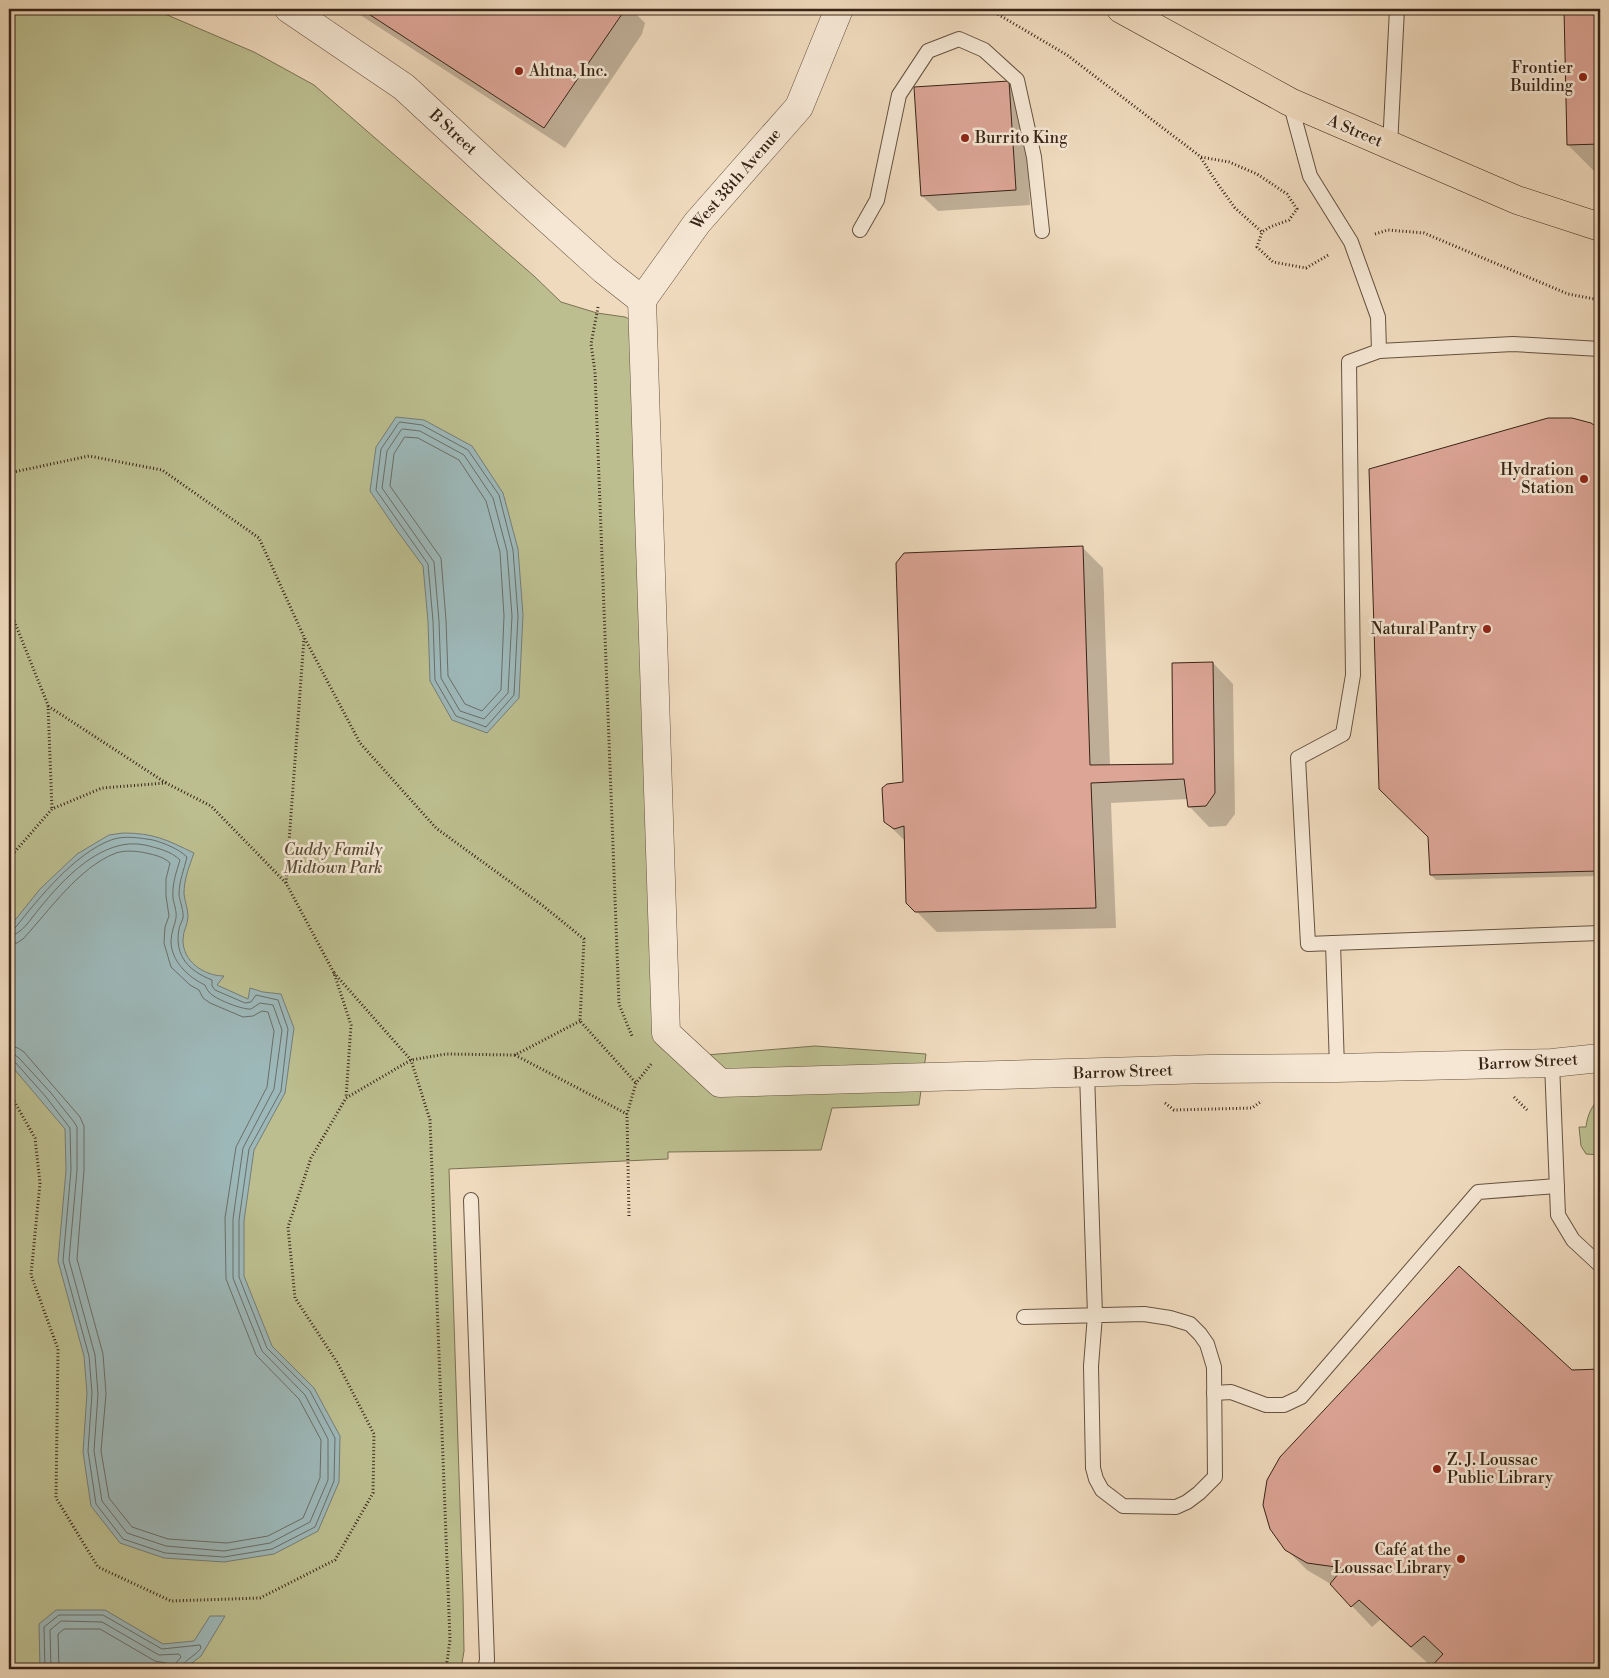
<svg xmlns="http://www.w3.org/2000/svg" width="1609" height="1678" viewBox="0 0 1609 1678" font-family="'Libre Bodoni',serif">
<style>
.green{fill:#bcbe8f;stroke:#7a7153}
.water{fill:#9db8b9;stroke:#757d78}
.shadow{fill:#0003}
.lines{fill:none;stroke-linecap:round;stroke-linejoin:round}
.shore{stroke:#6a6e68;stroke-width:1}
.building{fill:#dca596;stroke:#382417}
.lane-casing{stroke:#665240;stroke-width:16}
.street-casing{stroke:#665240;stroke-width:29}
.primary-casing{stroke:#382417;stroke-width:29}
.path{stroke:#382417;stroke-width:3;stroke-dasharray:1 2.5;stroke-linecap:butt}
.lane{stroke:#f5e7d4;stroke-width:14}
.street{stroke:#f5e7d4;stroke-width:28}
.primary{stroke:#efdabd;stroke-width:28}
.poi-dot{fill:#8f2418;stroke:#f5e7d4;stroke-width:2}
.labels{text-anchor:middle;dominant-baseline:central;stroke-width:5;stroke-linejoin:round;paint-order:stroke}
.poi-label{font-size:16px;fill:#382417;stroke:#f5e7d4;text-anchor:end}
.street-label{font-size:16px;fill:#382417;stroke:#f5e7d4}
.park-label{font-size:16px;font-style:italic;fill:#594a35;stroke:#f5e7d4}
</style>
<rect width="100%" height="100%" fill="#efdabd"/>
<filter id="stains"><feTurbulence type="fractalNoise" baseFrequency=".004" numOctaves="4"/><feColorMatrix values="0 0 0 0 .2 0 0 0 0 .09 0 0 0 0 .02 0 0 0 .5 -.17"/></filter>
<radialGradient id="worn" r=".72"><stop offset=".6" stop-color="#630" stop-opacity="0"/><stop offset="1" stop-color="#630" stop-opacity=".3"/></radialGradient>
<g class="green">
<polygon points="9,9 144,9 165,14 254,52 314,85 534,276 561,302 597,313 625,317 633,321 664,1043 682,1057 815,1046 926,1054 919,1105 832,1108 821,1150 668,1152 668,1159 449,1169 463,1596 464,1651 461,1669 9,1669"/>
<path d="M1600,1098V1155L1586,1154L1581,1146L1579,1127H1586C1587,1116 1592,1105 1600,1098Z"/>
</g>
<g class="water">
<polygon points="396,417 424,420 472,446 503,493 518,549 523,615 519,698 487,733 452,720 430,681 428,621 423,566 398,532 370,491 376,447"/>
<path d="M123,833C154,833 167,840 194,853C189,867 184,879 184,894C185,902 188,909 188,917C188,924 183,931 183,939C182,961 204,976 224,976L217,985L248,999L250,988L263,992L281,994L294,1028L285,1093L254,1150L244,1221V1276L272,1346L314,1388L340,1436L339,1482L318,1531L274,1554L224,1562L164,1558L120,1543L91,1506L83,1452L87,1393L84,1356L58,1261L66,1170L65,1129L9,1063V929L11,925L40,889L77,854L109,835Z"/>
<polygon points="56,1610 105,1610 163,1644 194,1641 210,1616 225,1616 201,1656 184,1669 40,1669 39,1624"/>
</g>
<g class="shadow">
<polygon points="351,9 631,9 645,23 642,34 565,148"/>
<polygon points="1565,9 1600,9 1600,177 1568,145"/>
<polygon points="1008,82 1024,97 1030,205 938,211 922,196"/>
<polygon points="1591,424 1600,431 1600,876 1436,880 1431,875"/>
<polygon points="1083,548 1103,568 1110,766 1174,765 1213,663 1233,684 1235,814 1226,826 1209,827 1189,806 1188,799 1111,803 1116,928 937,932 908,903 905,841 885,821 904,784"/>
<polygon points="1572,1371 1600,1371 1600,1669 1430,1669 1432,1667 1380,1620 1372,1627 1352,1606 1332,1584 1333,1583 1329,1583 1307,1570 1286,1549"/>
</g>
<g class="lines">
<g class="shore">
<polygon points="400,422 422,425 468,450 499,495 513,550 518,616 514,695 486,727 456,716 435,680 433,621 428,564 376,490 381,449 398,424"/>
<polygon points="403,429 420,431 464,455 493,498 507,551 512,616 508,693 484,719 460,711 441,678 439,621 434,562 382,488 387,451 401,430"/>
<polygon points="405,437 418,438 459,460 486,501 500,552 504,616 501,690 482,711 465,704 448,676 446,620 441,558 390,486 394,454"/>
<path d="M9,930L15,928C39,898 74,854 111,840C124,835 140,838 153,840C164,843 179,849 187,857C184,870 179,881 179,895C180,902 184,911 183,918C182,922 179,926 179,929C174,956 189,971 212,980V986L215,990L245,1003L251,1002L256,995L278,1000L288,1029L281,1091L249,1149L239,1220V1277L267,1348L310,1391L335,1438L334,1481L315,1527L272,1549L224,1557L165,1553L123,1539L96,1504L88,1451L92,1393L89,1356L63,1261L71,1170L70,1128L46,1097L15,1062L9,1060"/>
<path d="M9,936C22,935 31,918 39,909C63,879 103,836 145,845C157,848 171,851 180,860C176,873 172,884 173,898C174,904 177,912 176,918C175,925 171,932 171,941C171,961 188,977 205,985C206,987 207,990 209,992C214,999 243,1010 251,1009L260,1003L273,1005L282,1030L274,1089L243,1148L233,1219V1278L262,1351L305,1395L328,1439V1480L310,1522L270,1543L224,1551L166,1546L127,1533L102,1501L94,1451L98,1394L95,1355L69,1260L77,1170V1127L74,1122L51,1093L19,1058L15,1055L9,1054"/>
<path d="M9,944L17,943L23,939C49,911 79,867 116,853C125,850 137,851 146,853C155,855 164,857 170,863L166,879V896L169,916L165,927L164,943L171,967L190,985L199,990L203,998L210,1003L243,1017L253,1016L262,1011L268,1012L274,1031L267,1087L236,1147L225,1218L226,1279L256,1355L299,1399L321,1440L320,1478L303,1518L268,1536L227,1543L168,1539L132,1527L109,1498L101,1451L106,1394L103,1354L77,1259L84,1170V1126L80,1117L24,1052L18,1048L9,1046"/>
<path d="M45,1669L44,1627L59,1615H103L162,1649L200,1645L201,1648C196,1656 183,1660 181,1669"/>
<polyline points="51,1669 50,1630 61,1621 102,1622 159,1655 179,1654 181,1657 176,1663 175,1669"/>
<polyline points="59,1669 58,1634 64,1629 100,1629 155,1661 166,1663 168,1669"/>
</g>
</g>
<g class="building">
<polygon points="361,9 623,9 622,14 544,128"/>
<polygon points="1564,9 1600,9 1600,144 1567,145"/>
<polygon points="1009,81 1016,190 921,196 914,87"/>
<polygon points="1548,418 1572,418 1591,423 1600,429 1600,871 1430,875 1428,837 1379,789 1369,469"/>
<polygon points="1083,546 1090,765 1173,764 1172,663 1213,662 1215,793 1206,806 1188,807 1184,779 1091,783 1096,908 915,912 906,903 904,826 894,829 884,822 882,788 887,784 903,782 896,563 904,553"/>
<polygon points="1459,1266 1572,1370 1600,1369 1600,1669 1429,1669 1443,1654 1424,1636 1411,1647 1359,1600 1351,1607 1330,1584 1343,1568 1307,1563 1285,1550 1270,1529 1263,1505 1267,1480 1280,1457"/>
</g>
<g class="lines">
<defs>
<g id="lane">
<polyline points="1290,102 1310,176 1351,242 1378,317 1379,351 1349,362 1353,675 1343,734 1298,758 1308,944 1333,943 1337,1068"/>
<polyline points="1390,146 1397,9"/>
<polyline points="860,230 877,200 899,95 928,51 959,39 984,50 1017,80 1034,157 1042,231"/>
<polyline points="1379,351 1513,344 1600,349"/>
<polyline points="1333,943 1600,933"/>
<polyline points="1552,1063 1558,1215 1573,1240 1600,1265"/>
<polyline points="471,1200 487,1660 485,1669"/>
<polyline points="1024,1317 1144,1314 1170,1318 1190,1324 1200,1334 1207,1344 1214,1367 1215,1477 1199,1493 1187,1502 1176,1507 1123,1506 1102,1490 1096,1479 1093,1468 1091,1366 1095,1315 1087,1073"/>
<polyline points="1214,1393 1231,1392 1266,1405 1284,1405 1301,1397 1478,1192 1557,1186"/>
</g>
<g id="street">
<polyline points="289,9 404,87 513,188 604,270 642,300 697,223 799,107 839,9"/>
<polyline points="642,300 666,1033 720,1083 1209,1069 1337,1068 1552,1063 1600,1058"/>
</g>
<polyline id="primary" points="1121,9 1290,102 1517,200 1600,227"/>
</defs>
<use href="#lane" class="lane-casing"/>
<use href="#street" class="street-casing"/>
<use href="#primary" class="primary-casing"/>
<g class="path">
<polyline points="989,9 1067,55 1201,157 1229,162 1257,174 1287,194 1297,209 1289,220 1270,227 1262,232 1257,247 1273,262 1306,268 1330,254"/>
<polyline points="1201,158 1217,183 1235,208 1262,232"/>
<polyline points="1375,234 1388,230 1424,233 1568,294 1600,300"/>
<polyline points="598,307 591,344 595,372 619,1004 632,1036"/>
<polyline points="9,473 89,456 162,470 259,538 304,637 360,743 436,828 542,905 584,939 580,1021 636,1083"/>
<polyline points="9,608 48,705 52,809"/>
<polyline points="48,706 166,783"/>
<polyline points="9,861 12,855 52,809 102,788 166,783 211,806 286,883 334,973 351,1025 346,1098"/>
<polyline points="286,883 304,638"/>
<polyline points="334,973 411,1060 430,1120 450,1640 446,1669"/>
<polyline points="515,1055 627,1114"/>
<polyline points="9,1092 35,1138 40,1183 31,1275 58,1349 56,1498 98,1567 171,1601 260,1598 335,1560 373,1493 374,1434 337,1362 295,1298 288,1227 311,1158 346,1098 411,1060 446,1054 515,1055 580,1021"/>
<polyline points="1514,1097 1527,1110"/>
<polyline points="1165,1103 1174,1110 1252,1108 1262,1101"/>
<polyline points="629,1216 627,1114 636,1083 652,1063"/>
</g>
<use href="#lane" class="lane"/>
<use href="#street" class="street"/>
<use href="#primary" class="primary"/>
</g>
<g class="poi-dot">
<circle cx="519" cy="71" r="5"/>
<circle cx="1583" cy="77" r="5"/>
<circle cx="965" cy="138" r="5"/>
<circle cx="1584" cy="479" r="5"/>
<circle cx="1487" cy="629" r="5"/>
<circle cx="1437" cy="1469" r="5"/>
<circle cx="1461" cy="1559" r="5"/>
</g>
<g class="labels">
<g class="poi-label">
<text x="1573" y="68">Frontier<tspan x="1573" dy="18">Building</tspan></text>
<text x="529" y="71" text-anchor="start">Ahtna, Inc.</text>
<text x="975" y="138" text-anchor="start">Burrito King</text>
<text x="1574" y="470">Hydration<tspan x="1574" dy="18">Station</tspan></text>
<text x="1477" y="629">Natural Pantry</text>
<text x="1447" y="1460" text-anchor="start">Z. J. Loussac<tspan x="1447" dy="18">Public Library</tspan></text>
<text x="1451" y="1550">Café at the<tspan x="1451" dy="18">Loussac Library</tspan></text>
</g>
<g class="street-label">
<text transform="translate(1355 131) rotate(23)">A Street</text>
<text transform="translate(453 132) rotate(43)">B Street</text>
<text transform="translate(736 179) rotate(-49)">West 38th Avenue</text>
<text transform="translate(1528 1062) rotate(-3)">Barrow Street</text>
<text transform="translate(1123 1072) rotate(-2)">Barrow Street</text>
</g>
<g class="park-label">
<text x="333" y="850">Cuddy Family<tspan x="333" dy="18">Midtown Park</tspan></text>
</g>
</g>
<rect width="1609" height="1678" fill="none" stroke="#efdabd" stroke-width="30"/>
<rect x="10" y="10" width="1589" height="1658" fill="none" stroke="#382417" stroke-width="2.5"/>
<rect x="15" y="15" width="1579" height="1648" fill="none" stroke="#382417"/>
<rect width="100%" height="100%" filter="url(#stains)"/>
<rect width="100%" height="100%" fill="url(#worn)"/>
</svg>
